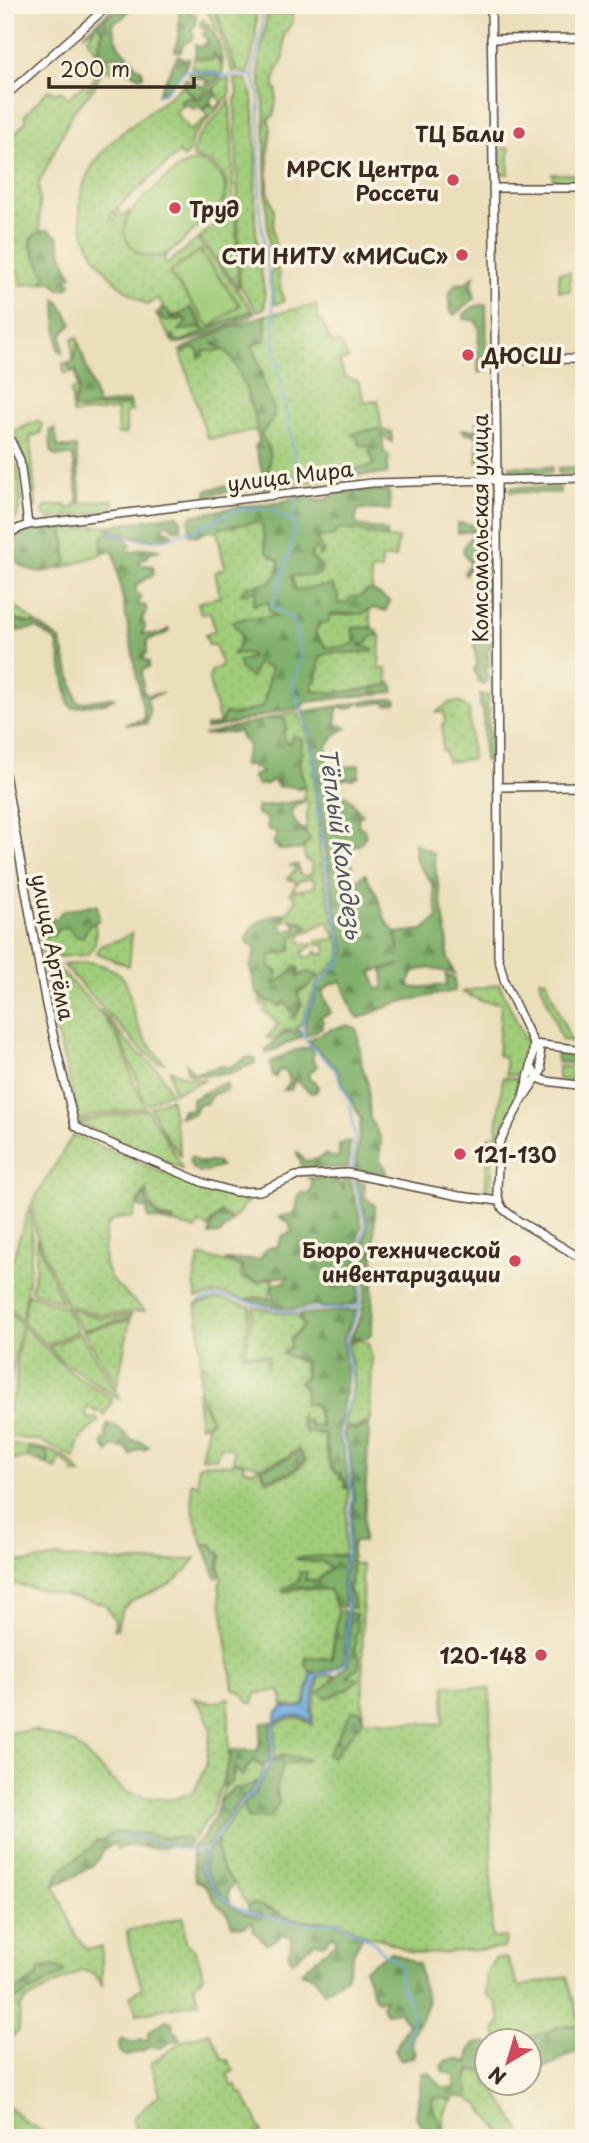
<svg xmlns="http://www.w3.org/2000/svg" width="589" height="2143" viewBox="0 0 589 2143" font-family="'Playpen Sans',sans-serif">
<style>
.green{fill:url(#green-dots);stroke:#6e7c4c;stroke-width:2}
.forest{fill:url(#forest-firs);stroke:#5e6d44;stroke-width:2;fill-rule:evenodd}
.pitch{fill:#a1cd7a;stroke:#6e7c4c;stroke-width:2}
.water{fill:url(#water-ripples);stroke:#556a7f;stroke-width:2}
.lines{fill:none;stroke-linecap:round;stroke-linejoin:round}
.stream{stroke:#6faae0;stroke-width:2}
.secondary-casing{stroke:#554536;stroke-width:10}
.secondary{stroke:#fff;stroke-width:7}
.poi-dot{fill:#d1495b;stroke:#fcf5e5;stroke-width:2.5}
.labels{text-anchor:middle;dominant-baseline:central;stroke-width:7;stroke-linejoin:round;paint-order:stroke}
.poi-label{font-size:21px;font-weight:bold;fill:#3b2a1e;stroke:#fcf5e5;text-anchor:end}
.street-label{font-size:21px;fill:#3b2a1e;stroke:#fcf5e5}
.water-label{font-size:23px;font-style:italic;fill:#4d5762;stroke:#fcf5e5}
</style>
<defs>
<pattern id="green-dots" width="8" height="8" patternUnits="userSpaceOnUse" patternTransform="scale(1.75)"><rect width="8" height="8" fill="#a1cd7a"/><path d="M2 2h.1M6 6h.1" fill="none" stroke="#8cb069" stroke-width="1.8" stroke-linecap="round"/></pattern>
<pattern id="forest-firs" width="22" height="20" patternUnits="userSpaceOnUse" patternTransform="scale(1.75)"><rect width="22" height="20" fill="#80b06a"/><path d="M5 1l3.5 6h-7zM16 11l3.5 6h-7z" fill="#6a8f57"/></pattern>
<pattern id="water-ripples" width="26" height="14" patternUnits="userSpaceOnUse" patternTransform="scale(1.75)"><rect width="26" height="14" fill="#6faae0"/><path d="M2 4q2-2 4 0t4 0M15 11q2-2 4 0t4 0" fill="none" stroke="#5c8bb5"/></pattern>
</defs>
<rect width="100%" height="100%" fill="#fcf5e5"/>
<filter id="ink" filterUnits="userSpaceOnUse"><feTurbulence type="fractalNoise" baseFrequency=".0143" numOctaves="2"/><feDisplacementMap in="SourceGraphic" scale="14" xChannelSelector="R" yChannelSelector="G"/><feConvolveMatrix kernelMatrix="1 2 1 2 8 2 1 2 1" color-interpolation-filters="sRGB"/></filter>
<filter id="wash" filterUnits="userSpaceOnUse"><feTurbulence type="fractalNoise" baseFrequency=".00686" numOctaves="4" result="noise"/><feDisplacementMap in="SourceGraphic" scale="28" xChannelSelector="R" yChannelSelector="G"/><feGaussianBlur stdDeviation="1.57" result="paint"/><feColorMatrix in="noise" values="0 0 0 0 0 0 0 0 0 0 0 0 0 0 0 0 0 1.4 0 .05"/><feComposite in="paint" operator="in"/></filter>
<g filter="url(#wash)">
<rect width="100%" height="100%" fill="#ebdfbb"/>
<g class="green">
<polygon points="116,5 119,5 97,24 104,32 100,36 103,38 101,63 96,51 87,39 96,27 83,35"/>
<polygon points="204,5 213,5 236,71 232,72 220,36"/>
<polygon points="214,5 256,5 256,36 248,74 237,71"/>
<path d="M266,5H291L293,21L284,35V57L274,79V88L277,89L274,116L268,119L271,128L268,154V190L274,210L273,228L280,287L284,301L276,304L274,303L269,274L273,272C264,216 266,161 264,106C264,93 259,82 259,69C259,46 269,30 266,5Z"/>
<polygon points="213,53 221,65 222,58 223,74 191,68 195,56 212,60"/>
<polygon points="106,61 117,63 122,70 111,71 103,68 94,88 73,112 39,183 40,232 31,238 30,247 46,274 42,282 46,283 20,285 19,272 12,272 11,268 5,269 5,145 27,120 24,116 48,90 59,93 61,91 68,98 83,85 88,89 102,63"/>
<path d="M223,79H229L230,95L192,137L190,151L183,158L179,153L111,213V219L116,220L117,215L112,214L118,209L123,216L130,210C114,238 138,267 168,254L163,259L167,264L198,239L204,247L169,273L210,327L240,305L201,253L206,249L254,312L250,311C235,319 220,322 206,331L200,319L190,307L185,313L171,316L166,308L160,309L163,306L158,298L147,305C136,297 122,289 113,279C70,233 67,183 115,139C136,120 161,105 182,86L196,99L186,97L180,100L182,106L175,112L191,131L208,116L202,109L207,107V104L216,108L221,103L214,88Z"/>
<path d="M234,79L246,80C259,93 255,191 255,214C255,238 261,271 265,295V308L257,311L240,286L235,100L238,93Z"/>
<path d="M230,101L233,168V214L228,219L236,214L238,287L200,237L229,212L223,204C234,180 218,159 193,158L196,140Z"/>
<rect x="501" y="148" width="8" height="26"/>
<polygon points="552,174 584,174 584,183 554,181"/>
<polygon points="316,305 318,321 322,321 331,342 341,344 348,359 339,361 345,377 358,381 365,403 378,400 382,430 375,429 353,434 358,438 359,444 371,447 370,453 374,464 370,467 335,471 338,479 280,485 274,483 267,488 269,447 261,434 272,420 274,410 262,382 263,374 251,346 265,340 266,315"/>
<polygon points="155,313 167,321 185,319 187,322 180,330 202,328 204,332 182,341 177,341 173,335 172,340"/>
<path d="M77,337L79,343C75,350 76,355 74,363H70C80,375 82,389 73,403L81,410C96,404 111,409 126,404L132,411L126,412V434H118L117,410L73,414L71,390L77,389L76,372L64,373L63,363L73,362L72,339Z"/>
<path d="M210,341C217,342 225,347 229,352C241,366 253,411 258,430L211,439L207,437L180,350L182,352L194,348L198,351L221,350Z"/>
<polygon points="38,421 42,424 41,433 30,437 36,507 31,509 24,462 15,431"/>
<path d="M7,443C19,457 29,513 11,523Z"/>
<polygon points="112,500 114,501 111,510 49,519 44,515 43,510 47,506 66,505 67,508 74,508 75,504"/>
<path d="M256,522L263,524L265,544L271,557L280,560L277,575L271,582L253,586L242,593L258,591L254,599L269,602L277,616L247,618L233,621L241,635L237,651L234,653L252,655L249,659L271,668C267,681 268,695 262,707L235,715L220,724C218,716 208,681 209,677C210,670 216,668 222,666L215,645H209L205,635L215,631L210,612L201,614L198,603L220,596L215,572L225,568L217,532L221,528Z"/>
<polygon points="104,526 112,533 105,534 101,542 102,551 107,552 59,569 67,562 64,529"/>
<path d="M338,529C359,528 378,537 398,539L395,558H382L381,570L371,571L372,590L348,603H337L332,585L296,590L291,575H307L312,551L315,547L324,553L316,538L334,535Z"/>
<polygon points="5,588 17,608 39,625 16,620 5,620"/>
<path d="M369,610L372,627L352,628L355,643L347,647H326L315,633C327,603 348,622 369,610Z"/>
<polygon points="373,635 380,636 379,669 387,669 388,685 339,693 313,691 312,683 316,681 319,657 328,653 372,652 370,647 363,647 360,643"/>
<polygon points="451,702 460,702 469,710 472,759 447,762 445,751 442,750 442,724 445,723 444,713 436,712"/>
<polygon points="298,711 311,745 321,857 329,901 340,943 340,960 322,976 307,972 298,976 299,969 296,966 290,973 274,985 278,972 270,967 270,956 291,950 293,937 301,934 301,942 308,945 315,944 303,952 304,957 311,957 317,951 318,955 326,953 325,944 318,945 316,941 336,939 328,921 303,934 308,925 291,919 281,922 295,902 294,894 290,894 294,887 295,891 315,887 313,878 299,881 296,885 295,881 287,879 297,868 291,866 298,864 299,874 305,876 313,873 311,863 306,860 303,849 310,840 306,832 298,827 304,830 306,829 308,803 304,797 305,788 299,789 299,787 305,786 300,767 302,740 293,735 290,743 285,742 283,734 287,729 285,718 266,719"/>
<path d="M95,923C96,936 98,947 86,955L57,957L39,938L38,932Z"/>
<polygon points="132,933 129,966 97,953 100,946 121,939"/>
<path d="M42,952C67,979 97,1004 117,1037C129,1059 132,1086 145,1107L86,1117L80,1121L53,1018Z"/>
<path d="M90,962C136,973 124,985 136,1021C142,1037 154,1051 164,1063L157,1062L139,1047L63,965Z"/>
<polygon points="318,976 320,977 301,1024 295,1029 282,1031 278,1039 267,1038 278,1024 264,1011 268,1007 261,1005 259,995 266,1002 273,1002 279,1007 285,1003 294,1015 291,1017 295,1019 302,1004 298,993 309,986"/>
<polygon points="539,979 546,980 571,1041 562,1040"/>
<polygon points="499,984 526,1041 526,1076 506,1074 505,1057 498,1055 501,1003 481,1001 462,992"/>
<path d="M100,1009C111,1020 118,1032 129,1044C149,1065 161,1064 170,1094H166L148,1104L142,1098L138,1081L120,1039Z"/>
<polygon points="558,1066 584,1069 584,1082 558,1079"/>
<polygon points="170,1070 189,1078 206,1080 173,1093"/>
<polygon points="503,1077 524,1080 493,1149 491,1187 485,1194 488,1151 486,1151 486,1142 489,1142 489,1136 496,1137"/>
<polygon points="171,1098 171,1101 181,1157 164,1133 150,1107"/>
<path d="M147,1109C153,1120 181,1161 182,1169L113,1137L79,1124L88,1120Z"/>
<path d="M73,1135L159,1171L247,1202L233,1220L221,1212L217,1218L211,1222L209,1227L199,1224L196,1230L174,1223V1219L160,1217L150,1204L146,1189L136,1206L133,1217L115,1219L107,1225C98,1277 109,1278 145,1311L101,1315L67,1306L36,1233L32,1203Z"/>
<path d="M30,1206C35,1245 28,1282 22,1321L5,1302V1281Z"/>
<polygon points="36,1238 62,1302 31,1291 36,1264"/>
<polygon points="203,1256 241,1267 241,1278 259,1283 266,1279 273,1279 269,1299 255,1297 246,1300 222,1293 196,1298 194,1281 199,1258"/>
<polygon points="28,1294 65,1307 78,1331 47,1345 23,1323"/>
<path d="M221,1299L251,1307L242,1354L267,1358V1369L269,1356L245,1353L254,1307L292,1315H299L301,1323L305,1324L290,1339L289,1347L282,1354L304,1363L305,1376L299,1382L305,1390L304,1404L315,1405L321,1426L311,1425L308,1419L302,1420L301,1413L300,1421L306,1433L323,1434L330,1467L336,1474H340L339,1478L344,1481V1488L349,1489L344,1554L296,1558L312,1563L321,1561L330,1568L318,1580L304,1579L307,1572H300L298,1581L282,1590L284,1593C302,1585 310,1590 329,1590L338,1611L331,1659L306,1657L305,1664L311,1673L304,1704L297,1707L283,1705L280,1690L256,1694L253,1703H249L242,1693L233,1689L219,1584L222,1580L219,1565L222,1556L211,1544H203C195,1523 190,1504 191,1482L198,1485V1466L206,1463L231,1465L233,1462L244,1464L243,1469L253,1471L258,1468L267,1481L290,1474L307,1461L298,1449L287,1457L261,1467L233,1460L234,1451L231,1448L221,1446L216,1458L201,1457L207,1431L206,1424L212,1421L199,1392L201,1366H207L200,1364V1334L196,1304Z"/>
<polygon points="69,1309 101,1318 131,1315 130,1318 82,1330"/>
<polygon points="12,1313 21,1324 5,1407 5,1328"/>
<polygon points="130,1320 117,1386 83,1331"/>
<path d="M23,1326L69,1371L113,1399L105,1415L102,1412H96L88,1407L85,1412L88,1419L97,1418L99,1421C83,1435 78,1437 75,1458L40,1441L5,1436V1419L16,1388L17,1357Z"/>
<polygon points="80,1333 115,1389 119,1399 63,1362 49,1347"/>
<path d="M359,1339L368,1343L372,1359L370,1421L356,1428L345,1426C344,1412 352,1400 353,1386C355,1373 350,1359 348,1346Z"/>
<path d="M197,1392L201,1394C201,1404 207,1411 211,1420L200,1426Z"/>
<path d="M5,1444C32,1445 66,1449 81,1474L73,1473L75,1471L60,1458L56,1469L47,1464L49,1459L28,1448V1458L5,1461Z"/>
<path d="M57,1557C103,1560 150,1566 196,1558C186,1573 174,1583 158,1590C147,1595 132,1598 124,1608C120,1613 119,1622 117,1629H114L115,1620L105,1604L5,1582V1560L29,1562Z"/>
<path d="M352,1563L362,1565L363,1720L443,1724L445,1685L490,1689L492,1938L507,1937L504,1948L424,1954L409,1952L383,1939L366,1936L341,1921H316L290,1918L252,1903L248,1906L234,1883L224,1875L217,1853L218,1839L243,1803L249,1818L279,1803L277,1789L283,1764L307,1760L282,1756L274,1758L276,1725C290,1715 300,1717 313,1725V1708L320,1676L335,1675L330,1685L338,1692L348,1689C346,1677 349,1673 359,1667V1656L354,1647L356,1615L349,1613V1606L355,1608L354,1597L348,1588L352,1582Z"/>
<path d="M229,1697V1761L211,1815L188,1845L187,1838C161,1840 138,1830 113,1833L101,1842L96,1841C85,1860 64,1859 54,1884L76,1936L87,1949L102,1947V1985L94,1974L82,1970L25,2001L20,2008L19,2030L5,2043V1733L34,1730L74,1743L124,1791L145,1797L171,1800L194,1792L206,1766L211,1729L203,1709L193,1698C205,1702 217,1705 229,1697Z"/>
<polygon points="253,1761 264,1768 259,1781 244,1788 234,1788 219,1802 224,1788 232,1781 235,1768 242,1776"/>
<polygon points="183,1917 186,1943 196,1951 204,1977 193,1985 199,2002 137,2014 130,1996 142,1988 129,1946 127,1931"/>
<polygon points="507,1958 519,1987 567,1976 580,2024 560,2027 527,2039 498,2041 495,2031 501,2021 496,2002 486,1994 486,1972 495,1959"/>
<polygon points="210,2032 223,2060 228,2060 234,2071 227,2074 232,2086 236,2085 240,2094 243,2093 262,2132 249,2138 137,2138 133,2118 160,2094 151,2063 186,2040"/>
<polygon points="471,2071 484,2071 488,2084 491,2084 525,2138 505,2138 479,2105 466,2097 470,2092 466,2082"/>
<polygon points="432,2098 442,2098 452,2100 443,2117 444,2130 432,2111"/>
<polygon points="5,2102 24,2121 54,2138 5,2138"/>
</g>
<g class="forest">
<polygon points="179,5 195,5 196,10 192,9 189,13 196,14 196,25 191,29 194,35 192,39 182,45 181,52 175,51 179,34"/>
<polygon points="125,8 128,12 121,19 112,23 118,45 131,58 136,66 142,70 143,76 140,77 123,69 124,61 119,57 110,56 101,63 103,58 97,49 100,48 99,42 103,38 100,36 104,32 97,24 110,15"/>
<path d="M203,20C215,29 223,50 221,64L214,53L212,59L196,58L195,45L200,47L208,42L203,34L206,31L204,27L200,26V22Z"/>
<path d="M178,55L184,59L189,58C186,70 171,89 158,94Z"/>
<polygon points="191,71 221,77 197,99 182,84 185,78 203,87 209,81 190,76 189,73"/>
<polygon points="213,89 215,97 210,99 212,105 207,104 207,107 202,109 199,106 194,109 187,104 184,106 180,103 186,97 198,101"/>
<path d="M48,230L58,237L62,254L72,276L64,280L72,283L68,288L59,289L53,282H42L46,274C41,269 40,265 37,259C30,243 26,234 48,230Z"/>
<polygon points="474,276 472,285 475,298 454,315 449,310 450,292 455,284 466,283"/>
<polygon points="56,300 60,303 72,324 62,334 63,353 58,349"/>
<polygon points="486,304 487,370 480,373 478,372 479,328 476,321 464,319 464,314 474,307"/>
<path d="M190,308L206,331C221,323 235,319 250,311L254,312L253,315C238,322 188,345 174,343L171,337L173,335L177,341H183L204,332L203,328L179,330L187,322L185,318L181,317L179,321L176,318L167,321L162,319L161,315L157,313L166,309L171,317C179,316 185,314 190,308Z"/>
<path d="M266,315L265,340L252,346C260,359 260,374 265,388C267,395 273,403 274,409C276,419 266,427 261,434C276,459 267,462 267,488L217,493L206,497V491L211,489L262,479L263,473L255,447L259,440C256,433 257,426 255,418C248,396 236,348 212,342L222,351H203L204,355L199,358L198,351L194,348L182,353L180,350L229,328Z"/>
<path d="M79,343L98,405L130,401L131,408L126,405C111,409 96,404 81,410L73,407L79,391L77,371L76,369L72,372L67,364L74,362L76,349Z"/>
<polygon points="478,410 486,411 484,419 487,426 488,460 485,463 477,462 477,438 474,434 465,434 462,429 477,430"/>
<polygon points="55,429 58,447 76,447 81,501 80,503 78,502 73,456 56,456 51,451 50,430"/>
<polygon points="375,429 392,432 392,442 382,435 384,452 389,456 387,474 352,475 338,479 335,471 370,467 374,464 370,452 371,447 359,444 358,438 352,434"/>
<polygon points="510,466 552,467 552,473 510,473"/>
<polygon points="584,466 584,474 558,474 558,468"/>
<polygon points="511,487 560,488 560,493 510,492"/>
<path d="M389,491L390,510L358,509L355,523C365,531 377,525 387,532L386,538L355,530L338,529L334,535L316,538L324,553L320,556L315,547L310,556L322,567L320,575L291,576L296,590L332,585L338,596V603H348L351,597L361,596L365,592L372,590L389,601L386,611L373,608L362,614H330L328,623H319L315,633L326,647H346L355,643L352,628C363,628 374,624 380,636L373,635L366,644H360V646L374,649L373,652L328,653L320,657C318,666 321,678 312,683L313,691C328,695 378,689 392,683L394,692L305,702L302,707C270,712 239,724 206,729V726L220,724L225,713L235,715L262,707C268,695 267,681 271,668L257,663L251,678L241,670L238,661L249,659L252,655L244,653L232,654C238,650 244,636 239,630C237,627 234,625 232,622L247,618L276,616L269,611L268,602L253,605L257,591L241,594L245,587L271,582L277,575L279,561L266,552L262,524L256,522L221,528L217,532L208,531L197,536L190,534L189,520L192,516L236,507L279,503L296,497L327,500C336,489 374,491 389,491Z"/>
<path d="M178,515L181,519V529H174L167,523L162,528L170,532L173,536C145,545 135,533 111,531L107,526Z"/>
<polygon points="458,523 477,525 486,523 489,527 490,567 488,573 481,573 479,568 469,570 465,575 464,572 470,564 463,551 464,546 474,533 469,531 458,533"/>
<path d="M63,529L67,562C48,578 20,573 7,550C16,526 41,531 63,529Z"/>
<polygon points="105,534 112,534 127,538 131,546 127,548 129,552 145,548 160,550 150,552 147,558 141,560 140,565 153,566 154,574 136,585 136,593 141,597 137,605 146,606 146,613 142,618 145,627 142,634 160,634 169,629 169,632 147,641 147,653 143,658 149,662 149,667 142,670 143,691 148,695 163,693 147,698 150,712 147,724 125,724 145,719 114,552 102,551 101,542"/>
<path d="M481,576L489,579V591L486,599L489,603L485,610C493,621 486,633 492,644L488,651L489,667L484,669L488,673V680L483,684L477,680L478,677L474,670L477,664L473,638L477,625L474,608L476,605C473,599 476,585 474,577Z"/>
<polygon points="16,620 39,625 60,640 78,703 116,697 105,703 72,708 69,704 57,642 37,628 16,631"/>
<polygon points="480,694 490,696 487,706 490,710 488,715 491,753 487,761 484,761 483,711 480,705"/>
<path d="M393,699L397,701L396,703L386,705L384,702L367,705L360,703L348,709L338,707L336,714L337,726L341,725L347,728L337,733L327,745V766L341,768L359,765V776L353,779H342L334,789L347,796L363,815L359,816L358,826L363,828L366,835L359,845L350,848L347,855L353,866L348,877L339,880L351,882L344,889L365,874L377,895L386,921L395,933L399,952L396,933L423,930L438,917L433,885L416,861L414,843L433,853L448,943V959L455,974L430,968L414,971L409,983H404L414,988L447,985L446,975L455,979V991L399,1002L359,1018L353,1011L341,981L330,985L322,992L331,1013L320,1017L323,1021L322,1028L306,1036L305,1022L318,989L317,984L339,964L345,951L333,897L318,798L313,741L303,712L374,700ZM401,964L383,970L384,987L377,990L372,972Z"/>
<polygon points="285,718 286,729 283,733 285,743 290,743 293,735 302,740 300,767 305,786 299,786 297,789 291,786 278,787 280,784 278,781 277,785 271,780 268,784 258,785 253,778 254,775 262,773 257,767 253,768 249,762 246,766 242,765 249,746 241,738 238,730 235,732 203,735 263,720"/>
<path d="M306,800L291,810C293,825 303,828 310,840L300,850H279L273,843L278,832L268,830L267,818L257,814V807Z"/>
<polygon points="91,905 97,905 99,920 89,926 82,938 73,935 68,926 56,931 54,936 49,934 45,937 39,930 42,928 42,920 58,918 61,912"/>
<path d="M285,913L280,922L285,932L297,928L292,920L308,926L301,933L292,936L291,950L270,956V967L278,972L274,984L290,973L296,966L298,969V977L307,972L318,975L309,986L297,992L301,1004L295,1015L285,1002L278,1006L273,1001H266L262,995L257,994L250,968L256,949L246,941C249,922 268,916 285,913Z"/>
<polygon points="348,1025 357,1029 362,1066 368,1084 370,1118 381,1139 380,1161 386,1168 386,1174 355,1169 361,1120 335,1067 308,1040 329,1030"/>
<polygon points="299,1030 303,1036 266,1054 266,1049 287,1031 293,1033"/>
<polygon points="310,1047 314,1053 312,1059 317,1066 309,1074 309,1079 315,1081 318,1088 316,1092 311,1093 295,1080 291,1090 284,1090 290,1083 288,1074 283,1070 278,1071 276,1077 273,1076 270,1062 293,1051"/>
<polygon points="556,1049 583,1053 577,1064 557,1062"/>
<polygon points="248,1057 255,1058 255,1063 228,1074 191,1075 187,1071 186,1063 194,1073 223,1066 228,1068"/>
<polygon points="227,1083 227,1089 212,1095 206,1104 199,1104 194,1114 179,1117 181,1110 192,1109 192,1099 216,1086"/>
<polygon points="350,1141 348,1168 302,1167 296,1151 305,1161 318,1159 325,1154 330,1157 339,1157 339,1144"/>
<polygon points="191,1157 198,1162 216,1162 221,1167 199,1173 192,1168 189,1160"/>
<polygon points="333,1177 344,1189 342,1178 350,1180 362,1224 356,1247 361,1272 357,1303 345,1306 329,1308 314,1305 292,1310 247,1300 255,1298 274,1300 272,1285 285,1282 288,1276 266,1278 259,1282 244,1277 243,1266 225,1260 260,1259 267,1248 277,1247 282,1236 293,1232 290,1228 290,1223 279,1217 295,1214 298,1197 301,1193 311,1193 312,1180 307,1178"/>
<polygon points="356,1181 365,1183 364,1196 375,1206 372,1332 368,1338 359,1337 348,1343 362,1314 368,1274 368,1265 363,1247 368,1224"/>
<polygon points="145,1192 147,1204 159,1218 172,1220 172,1223 148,1218 147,1209 138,1207"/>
<polygon points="220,1214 232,1221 220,1234 209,1235 212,1223"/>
<path d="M356,1310L343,1340L347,1379L338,1434L345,1455L349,1488L345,1487V1480L340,1478L341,1473H336L331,1467L324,1433L306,1432L301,1421H308L310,1427H323L315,1404L305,1403L306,1389L300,1382L306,1377L305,1362L283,1354L290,1347V1340L305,1325L302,1322L300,1315C319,1311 337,1313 356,1310Z"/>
<polygon points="108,1424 117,1427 132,1440 142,1442 149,1447 144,1450 139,1449 131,1455 127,1449 113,1446 108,1452 102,1444 104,1439 108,1440 105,1431"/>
<path d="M369,1424L363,1542H353C350,1557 355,1575 347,1589L353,1597L354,1608L349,1606L345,1582L354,1496L350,1454L344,1436L345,1428L356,1430Z"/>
<polygon points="28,1448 46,1451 49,1459 47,1464 28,1458"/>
<polygon points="298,1451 305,1461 289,1473 267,1479 261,1469 288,1458"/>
<polygon points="203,1544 210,1544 221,1556 218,1565 221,1576 216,1578"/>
<polygon points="329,1555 338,1557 345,1555 342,1580 345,1606 342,1608 337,1606 329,1590 296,1587 283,1592 282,1590 298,1581 300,1572 307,1572 305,1580 318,1580 331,1568 321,1561 312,1562 295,1559"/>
<path d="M338,1611H345V1661C333,1669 324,1675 310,1671L306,1664L307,1657L332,1659Z"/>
<path d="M349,1613L356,1614L358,1630L355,1636L357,1643L354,1648L359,1656V1667L350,1672L347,1678L351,1676L359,1679L348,1689L327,1698L318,1693C331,1685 337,1674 348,1664Z"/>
<polygon points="352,1711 360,1711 363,1720 333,1757 327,1755"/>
<polygon points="272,1722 269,1761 263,1767 253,1760 242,1775 234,1767 231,1781 223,1786 232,1750 258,1751 262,1723"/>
<polygon points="282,1756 308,1759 305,1762 283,1764 277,1789 279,1803 270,1818 248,1819 243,1803 254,1794 274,1758"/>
<polygon points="259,1782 251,1792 240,1800 205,1848 192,1849 192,1846 202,1838 214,1819 219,1803 234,1789 244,1789"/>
<path d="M119,1832L148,1834L167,1839L171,1837L187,1838L188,1849L131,1836H127L168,1846C149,1854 135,1838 117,1850L116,1844C99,1847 105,1853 96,1862C86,1871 66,1882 54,1884C66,1854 84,1862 96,1841L101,1842L113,1833Z"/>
<path d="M218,1839C216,1856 221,1873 234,1883L228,1891L230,1901L221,1895L203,1867L207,1851Z"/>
<path d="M192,1852H204L200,1869C213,1892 237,1921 267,1916L249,1911L248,1906L252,1903L279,1912L272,1915L315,1923L335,1922L363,1936L354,1951L346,1977L324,1992L314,1976L301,1972L336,1942L333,1934L324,1944L315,1942L293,1961L288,1955L293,1938L283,1934L274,1941L266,1944L254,1931L252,1921L244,1927L232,1925C228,1910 223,1912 215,1901C208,1891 208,1884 195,1880Z"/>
<path d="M391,1952L419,1964C418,1978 430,1996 426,2008C422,2023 402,2038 416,2052L413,2057L400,2060L395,2050L408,2024L399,2011L387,2013L382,2007L385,1999L377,2001C372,1995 369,1978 364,1969Z"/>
<polygon points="53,1966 63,1969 64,1973 11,2002 6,2002 16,1990 38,1977 39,1968"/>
<path d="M166,2020L173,2023V2029L181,2040L170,2042L161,2048L151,2046C144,2052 135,2051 126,2056L120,2052L119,2042L122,2039L134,2043L142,2040L148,2041V2032Z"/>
<polygon points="584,2024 584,2051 567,2055 553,2064 530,2073 530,2042 497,2041 527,2039 560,2027"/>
<path d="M488,2042L487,2071H471L466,2082L470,2092L466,2097H455L452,2100L442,2098L432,2099C433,2116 442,2122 446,2138H431L416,2117L422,2073L429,2072L443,2088L456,2087L454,2074L443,2072L441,2066L446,2061L457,2059L468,2063L469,2051L475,2043Z"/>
</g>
<g class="pitch">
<path d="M198,161C218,165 233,185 220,204C214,214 202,222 194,230C184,239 173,253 160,256C152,258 142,255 135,250C109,227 137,204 154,189C168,177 179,163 198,161Z"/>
<polygon points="199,251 239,305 210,327 170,273"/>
<polygon points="570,272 570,291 559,291 559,273"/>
</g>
<path class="water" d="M312,1673L318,1675L311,1708L312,1723C298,1712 287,1715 274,1724L277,1712L284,1707L297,1708L305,1705Z"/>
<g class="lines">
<g class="stream">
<path d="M261,5C261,12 263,21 262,28C260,51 246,72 259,93L260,215L273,304L275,350L295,458V488"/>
<polyline points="158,95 164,93 185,70 207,72 226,76 255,76"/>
<path d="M295,494C295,515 294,539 288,559C283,576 276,589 273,607L295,621L300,660L293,683L313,746L320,830L332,902L342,943V960L319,983L303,1022L302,1030L305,1040L334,1068L350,1102L355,1139L352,1171"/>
<polyline points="109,532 143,540 166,539 183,532 191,532 233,511 250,508 271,509 293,523"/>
<polyline points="200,1301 221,1296 293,1313 314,1309 346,1309 359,1305"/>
<polyline points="317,1675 332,1672 347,1662 347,1609 344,1581 352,1497 349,1455 342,1436 343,1418 350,1398 352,1382 345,1342 359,1310 365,1265 360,1246 366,1224 353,1176"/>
<path d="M275,1723L271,1762L252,1794L241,1801L224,1827L206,1850L201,1868L220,1896L236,1907L256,1915L290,1921L316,1924L337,1922L374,1942L383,1953L402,1965C395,1991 407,1989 411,2008C415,2020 408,2035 406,2047"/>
<polyline points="117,1838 131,1836 195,1852 205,1851"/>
</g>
</g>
</g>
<g filter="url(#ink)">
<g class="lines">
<defs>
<g id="secondary">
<polyline points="491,5 497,479 498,956 505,983 534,1044 540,1053 542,1070 522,1100 499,1143 497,1189 499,1201 503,1209 517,1220 584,1260"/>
<polyline points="491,39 584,38"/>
<polyline points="5,96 109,5"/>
<polyline points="493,188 584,188"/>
<polyline points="495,360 584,359"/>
<polyline points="5,429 20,460 28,525"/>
<polyline points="5,538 15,530 28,525 372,483 584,478"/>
<polyline points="5,774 46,1005 75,1126 93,1136 204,1183 235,1192 260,1191 296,1176 347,1173 459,1196 499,1201"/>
<polyline points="498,787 584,786"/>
<polyline points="5,845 17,843"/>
<polyline points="534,1044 584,1050"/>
<polyline points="534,1044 531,1067 538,1078"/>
<polyline points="538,1078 546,1081 584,1086"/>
<polyline points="523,1096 531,1067"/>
</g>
</defs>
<use href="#secondary" class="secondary-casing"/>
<use href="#secondary" class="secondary"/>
</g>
</g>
<g class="poi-dot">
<circle cx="519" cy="133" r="7"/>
<circle cx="453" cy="180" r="7"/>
<circle cx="175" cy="208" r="7"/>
<circle cx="462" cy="255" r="7"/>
<circle cx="468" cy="355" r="7"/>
<circle cx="460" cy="1154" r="7"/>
<circle cx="515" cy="1261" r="7"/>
<circle cx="541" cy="1655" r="7"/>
</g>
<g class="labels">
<g class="poi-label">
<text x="505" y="133">ТЦ Бали</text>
<text x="439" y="168">МРСК Центра<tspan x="439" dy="24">Россети</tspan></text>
<text x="189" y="208" text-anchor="start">Труд</text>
<text x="448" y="255">СТИ НИТУ «МИСиС»</text>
<text x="482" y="355" text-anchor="start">ДЮСШ</text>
<text x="474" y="1154" text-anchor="start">121-130</text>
<text x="501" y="1249">Бюро технической<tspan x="501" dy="24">инвентаризации</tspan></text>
<text x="527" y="1655">120-148</text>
</g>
<g class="street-label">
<text transform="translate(290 475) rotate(-7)">улица Мира</text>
<text transform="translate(479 528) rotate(-90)">Комсомольская улица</text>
<text transform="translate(54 947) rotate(79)">улица Артёма</text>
</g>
<g class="water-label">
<text transform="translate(342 843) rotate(82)">Тёплый Колодезь</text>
</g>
</g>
<rect width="589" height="2143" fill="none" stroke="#fcf5e5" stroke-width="28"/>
<g transform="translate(508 2062) rotate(218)"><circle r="33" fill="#fcf5e5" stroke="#afa495" stroke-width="2"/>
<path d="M0-5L12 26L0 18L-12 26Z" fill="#d1495b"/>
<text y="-10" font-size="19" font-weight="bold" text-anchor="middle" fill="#3b2a1e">N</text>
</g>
<path d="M49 77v10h145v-10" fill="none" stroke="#3b2a1e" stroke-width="3.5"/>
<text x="60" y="77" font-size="21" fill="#3b2a1e" stroke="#fcf5e5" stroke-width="5" paint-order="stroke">200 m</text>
</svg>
